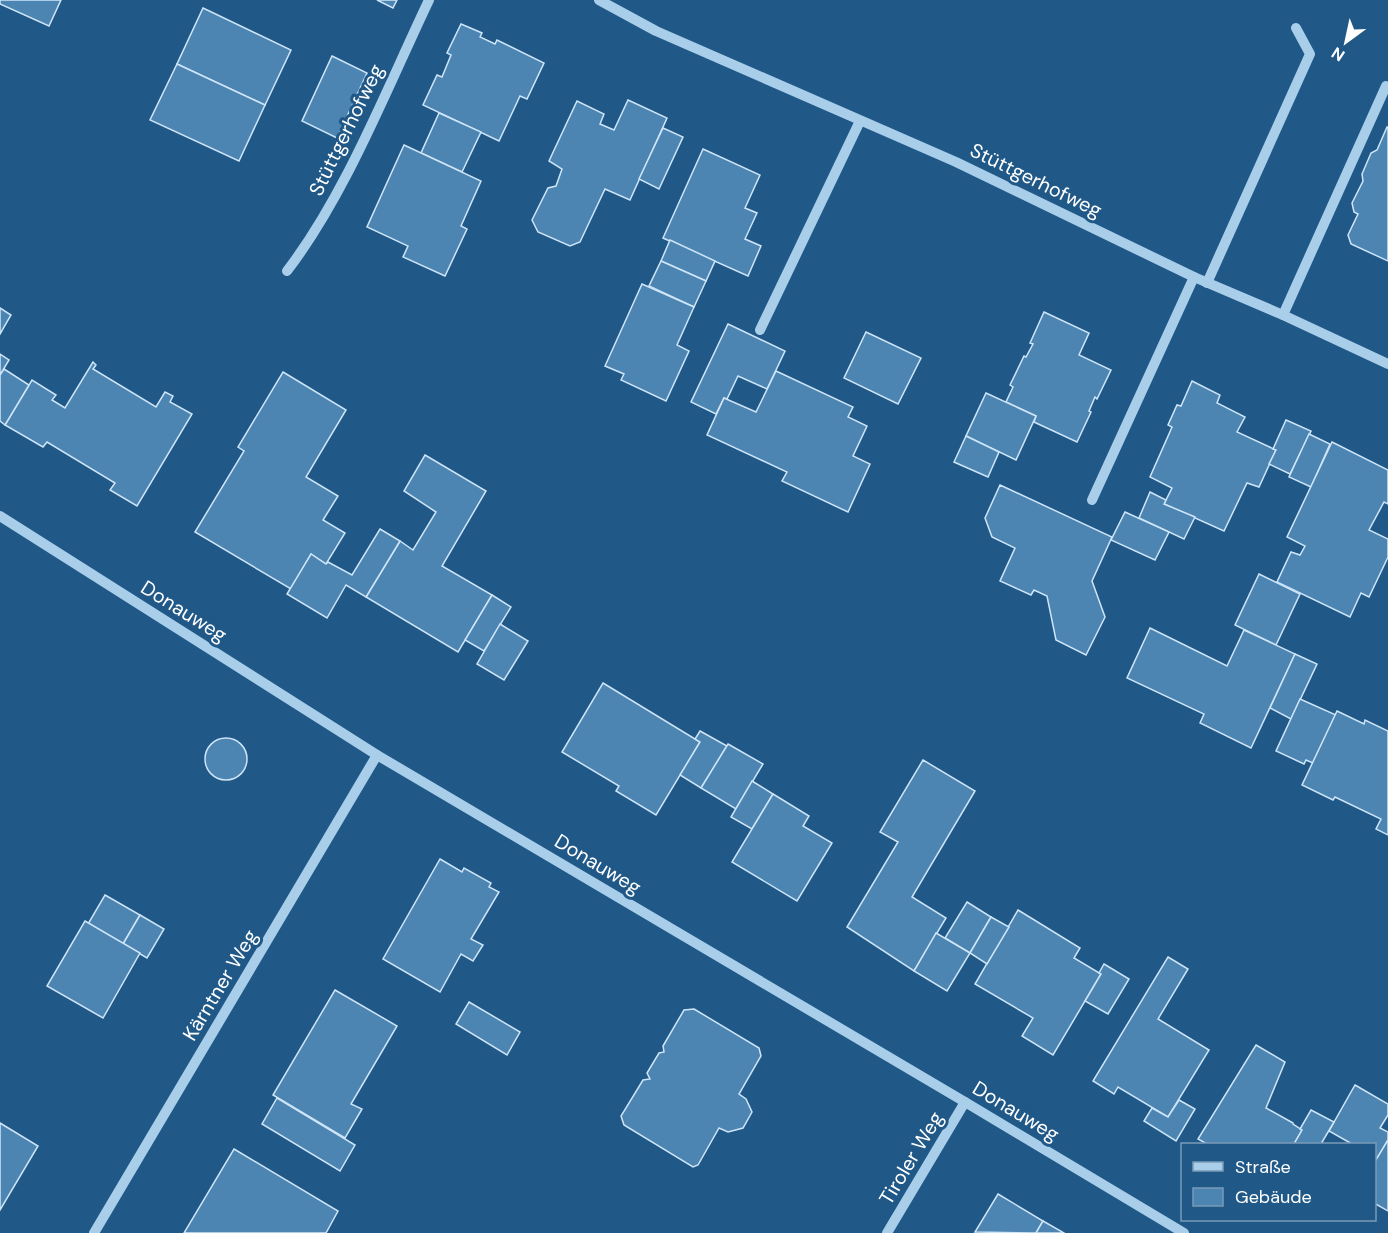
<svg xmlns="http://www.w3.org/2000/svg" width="1388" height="1233" viewBox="0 0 1388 1233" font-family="'DM Sans',sans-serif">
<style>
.building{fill:#4c84b2;stroke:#cee5f8;stroke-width:1.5}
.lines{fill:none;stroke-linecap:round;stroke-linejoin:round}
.minor{stroke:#a9ceea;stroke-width:10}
.labels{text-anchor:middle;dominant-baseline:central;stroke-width:6;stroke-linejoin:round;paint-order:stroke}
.street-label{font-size:20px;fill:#fff;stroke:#205887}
</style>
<rect width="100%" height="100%" fill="#205887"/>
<g class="building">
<polygon points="0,0 61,0 49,26 0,4"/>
<polygon points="377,0 397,0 393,8"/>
<polygon points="203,8 291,50 265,105 177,64"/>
<polygon points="461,24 482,33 480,37 495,44 497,40 544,63 527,99 520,96 499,141 423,105 437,75 442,77 451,55 447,53"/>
<polygon points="332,56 367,73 337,138 302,121"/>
<polygon points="177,64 265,105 239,161 150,120"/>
<polygon points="628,100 667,118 630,200 605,189 580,242 570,246 538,232 532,220 548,188 556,186 562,169 549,161 577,101 604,114 600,124 614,130"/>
<polygon points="439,113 481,132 462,172 421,153"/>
<polygon points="1387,127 1388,127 1388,261 1351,244 1348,235 1358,214 1354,212 1352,203 1363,181 1362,174 1371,153 1377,150"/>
<polygon points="663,128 683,137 659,189 639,179"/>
<polygon points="404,145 481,181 461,226 467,229 445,276 403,257 408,246 367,227"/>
<polygon points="703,149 760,175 745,208 757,213 745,239 761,246 748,276 663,238"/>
<polygon points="670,240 715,261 706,281 661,261"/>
<polygon points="661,261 706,281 694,307 649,286"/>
<polygon points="642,284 694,307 677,345 689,351 666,401 621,380 624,374 605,366"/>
<polygon points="0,308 11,315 0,334"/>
<polygon points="1044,312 1089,333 1079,355 1111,370 1097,399 1095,397 1089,411 1091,412 1077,442 1034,422 1036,416 1006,402 1013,387 1010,385 1024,356 1026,357 1033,344 1030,343"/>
<polygon points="728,324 785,351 767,389 738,376 727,399 724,398 716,414 691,402"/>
<polygon points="866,332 921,358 898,404 844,378"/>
<polygon points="0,354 9,360 0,375"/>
<polygon points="93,362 96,365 93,369 156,407 165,392 173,396 170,402 192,414 137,506 110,490 115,483 47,442 43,447 5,425 32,380 56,395 52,400 65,408"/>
<polygon points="4,369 29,385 5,425 0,421 0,375"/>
<polygon points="776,371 853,407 848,417 867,426 853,456 870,464 848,512 782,481 787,472 707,435 724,398 756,412"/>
<polygon points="283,372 346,410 306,477 338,496 323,520 345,533 326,564 311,554 291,589 195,532 244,451 238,447"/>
<polygon points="1192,381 1220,395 1217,403 1245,417 1237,432 1276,450 1259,487 1247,483 1224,531 1164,504 1172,488 1150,477 1172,427 1168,425 1177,405 1181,406"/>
<polygon points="986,393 1036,416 1016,460 966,436"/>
<polygon points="1286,420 1311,431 1290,474 1269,464 1276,450 1273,449"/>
<polygon points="1309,434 1330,444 1311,487 1289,477"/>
<polygon points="966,436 999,452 988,477 954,462"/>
<polygon points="1332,442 1388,470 1388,504 1384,502 1369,530 1388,539 1388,557 1369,597 1361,593 1350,617 1277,582 1291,552 1300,555 1305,546 1287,537"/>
<polygon points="425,455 486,491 442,566 492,595 458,652 366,597 400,541 413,550 436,512 404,491"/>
<polygon points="1000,485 1112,537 1092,581 1105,617 1086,655 1056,640 1047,596 1034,590 1031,595 1000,581 1015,548 992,537 985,518"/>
<polygon points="1150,492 1166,500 1164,504 1195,517 1184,539 1139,518"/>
<polygon points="1125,512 1169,532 1155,560 1111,540"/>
<polygon points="380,529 400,541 366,597 346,585 327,618 287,594 311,554 326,564 328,562 352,575"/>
<polygon points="1259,574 1300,594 1276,645 1235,625"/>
<polygon points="492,595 511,607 484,651 465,640"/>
<polygon points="500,624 528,641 504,680 477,664"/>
<polygon points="1150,628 1227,666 1244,630 1295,654 1251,748 1200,723 1204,714 1127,678"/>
<polygon points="1295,654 1317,664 1291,719 1270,708"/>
<polygon points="603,683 700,742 656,815 616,791 619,786 562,752"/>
<polygon points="1300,699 1336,715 1313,763 1306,760 1304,764 1276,751"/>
<polygon points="1337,711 1364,724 1365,720 1388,731 1388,835 1376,829 1381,819 1335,797 1333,800 1302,785"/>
<polygon points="700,731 727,746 701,788 680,775 700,742 695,739"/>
<circle cx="226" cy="759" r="21"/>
<polygon points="728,744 763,764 736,809 701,788"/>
<polygon points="923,760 975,791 912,897 946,918 914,971 847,927 898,842 880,832"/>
<polygon points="752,781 773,794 752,829 731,817"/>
<polygon points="773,794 809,816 803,826 832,843 797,901 732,862"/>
<polygon points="440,859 462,872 464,868 491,883 489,887 499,892 471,939 483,945 473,961 461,954 440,992 383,959"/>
<polygon points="105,895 140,915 123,944 88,924"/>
<polygon points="967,902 991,917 970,953 945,938"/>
<polygon points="1018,910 1080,948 1074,958 1101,974 1053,1055 1022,1036 1033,1018 975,984"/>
<polygon points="140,915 164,929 147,958 123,944"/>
<polygon points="991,917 1009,927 987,964 970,953"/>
<polygon points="85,921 140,953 103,1018 47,986"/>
<polygon points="936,933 970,953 947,991 914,971"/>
<polygon points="1168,957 1188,969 1158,1019 1209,1050 1168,1117 1118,1087 1114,1094 1093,1081"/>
<polygon points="1104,964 1129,979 1108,1014 1085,1001 1101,974 1099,973"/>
<polygon points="335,990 397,1026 351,1104 362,1109 345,1138 273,1095"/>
<polygon points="469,1002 520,1032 507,1055 456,1024"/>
<polygon points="694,1009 759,1048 761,1056 739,1094 746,1099 752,1112 743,1128 728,1132 719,1128 698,1165 693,1167 624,1125 621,1116 643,1080 650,1079 647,1073 659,1053 664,1052 663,1046 684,1010"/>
<polygon points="1256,1045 1285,1062 1266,1108 1293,1123 1293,1124 1302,1130 1294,1144 1207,1144 1198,1139"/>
<polygon points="1355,1085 1388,1104 1388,1115 1380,1128 1388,1132 1388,1140 1377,1159 1374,1158 1374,1144 1352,1144 1329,1131"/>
<polygon points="277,1098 355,1145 340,1171 262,1124"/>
<polygon points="1179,1100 1195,1109 1176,1141 1144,1121 1152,1108 1168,1117"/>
<polygon points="1311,1110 1334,1122 1321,1144 1294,1144 1302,1130 1300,1129"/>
<polygon points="0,1123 38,1146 0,1210"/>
<polygon points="1388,1140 1388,1211 1374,1203 1374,1163"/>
<polygon points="234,1149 338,1211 326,1233 184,1233"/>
<polygon points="998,1194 1043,1221 1036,1233 975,1232"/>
<polygon points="1043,1221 1064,1233 1036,1233"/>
</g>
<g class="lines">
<g class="minor">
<polyline points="599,0 656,31 956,162 1194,277 1283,315 1388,364"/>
<path d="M287,271C346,194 387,88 429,0"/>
<polyline points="1207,283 1310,54 1296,28"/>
<polyline points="1283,315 1386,86"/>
<polyline points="760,330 860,121"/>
<polyline points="1092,500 1194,277"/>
<polyline points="0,516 377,755 965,1102 1184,1233"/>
<polyline points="94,1233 377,755"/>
<polyline points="887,1233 965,1102"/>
</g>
</g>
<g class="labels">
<g class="street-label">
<text transform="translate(346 130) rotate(-64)">Stüttgerhofweg</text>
<text transform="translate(1036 180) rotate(26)">Stüttgerhofweg</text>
<text transform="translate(184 611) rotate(32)">Donauweg</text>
<text transform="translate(598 864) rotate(31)">Donauweg</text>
<text transform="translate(220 985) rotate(-59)">Kärntner Weg</text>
<text transform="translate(1016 1111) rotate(31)">Donauweg</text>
<text transform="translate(911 1158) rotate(-59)">Tiroler Weg</text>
</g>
</g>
<rect x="1181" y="1143" width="195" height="78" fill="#205887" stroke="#799bb7" stroke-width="1.5"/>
<rect x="1193" y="1162" width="30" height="9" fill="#a9ceea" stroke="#799bb7" stroke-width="1.5"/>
<text x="1235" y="1173" font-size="18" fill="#ffffff">Straße</text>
<rect x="1193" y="1188" width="30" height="18" fill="#4c84b2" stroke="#799bb7" stroke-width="1.5"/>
<text x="1235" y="1203" font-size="18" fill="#ffffff">Gebäude</text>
<g transform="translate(1346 42) rotate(213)" stroke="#205887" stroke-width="4.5" paint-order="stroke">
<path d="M0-4.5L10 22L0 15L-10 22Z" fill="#ffffff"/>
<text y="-9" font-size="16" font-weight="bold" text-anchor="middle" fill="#ffffff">N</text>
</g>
</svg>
